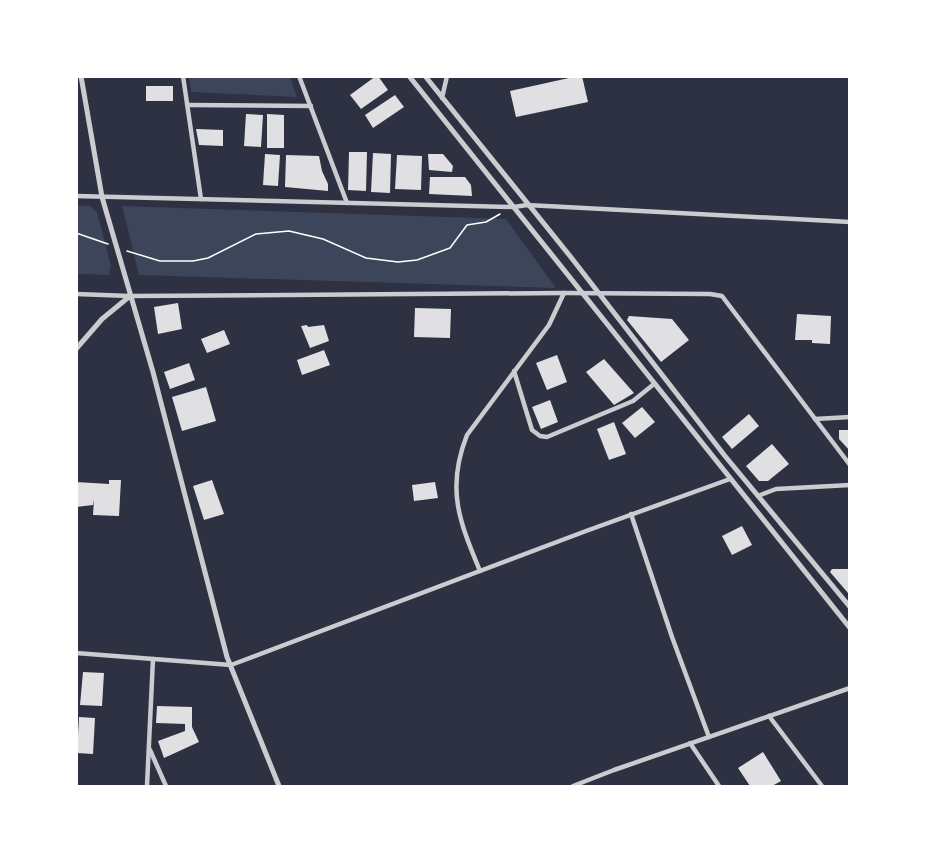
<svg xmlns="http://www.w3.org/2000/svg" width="926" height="863" viewBox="0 0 926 863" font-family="'Alegreya Sans',sans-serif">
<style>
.green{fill:#3c4559}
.building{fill:#e0e0e3}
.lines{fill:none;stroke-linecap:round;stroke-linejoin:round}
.path{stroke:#fff;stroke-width:1.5}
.minor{stroke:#caccd0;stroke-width:4.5}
.tertiary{stroke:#caccd0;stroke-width:5}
</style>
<rect width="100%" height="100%" fill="#2d3142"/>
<g class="green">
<polygon points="189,77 290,77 297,97 191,92"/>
<polygon points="77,205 90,206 97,212 111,266 109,275 77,274"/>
<polygon points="122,206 506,219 556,288 139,275"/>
</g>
<g class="building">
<polygon points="376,76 378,76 388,90 361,109 350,95"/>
<polygon points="578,76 582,76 588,102 516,117 510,91"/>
<rect x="146" y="86" width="27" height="15"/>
<polygon points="395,95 404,107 373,128 365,115"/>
<polygon points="246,114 263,115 261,147 244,146"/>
<polygon points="267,114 284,115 284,148 267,148"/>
<polygon points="196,129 223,130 223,146 199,145"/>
<polygon points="349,152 367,152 366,191 348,190"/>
<polygon points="373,153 391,154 390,193 371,192"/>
<polygon points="265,154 280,155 278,186 263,185"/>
<polygon points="428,154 443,154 453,166 452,172 429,170"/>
<polygon points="286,155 319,156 322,171 328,184 328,191 285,187"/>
<polygon points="397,155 422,156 421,190 395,189"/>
<polygon points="430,177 465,177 471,185 472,196 429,194"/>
<polygon points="178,303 182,329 158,334 154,307"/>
<polygon points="415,308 451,309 450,338 414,337"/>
<polygon points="797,314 831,316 830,344 812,343 812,340 795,340"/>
<polygon points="629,316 672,319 689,340 661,362 627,320"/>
<polygon points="307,325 308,327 324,325 329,341 310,348 301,326"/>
<polygon points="224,330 230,344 207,353 201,339"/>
<polygon points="324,350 330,365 302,375 297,360"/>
<polygon points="557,355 567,382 547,390 536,363"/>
<polygon points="604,359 634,393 614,405 586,372"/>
<polygon points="189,363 195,380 170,389 164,372"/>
<polygon points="206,387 216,421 182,431 172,397"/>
<polygon points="550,400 558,422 541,429 532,407"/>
<polygon points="642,407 655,422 635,438 622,423"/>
<polygon points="749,414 759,426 732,449 722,437"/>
<polygon points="614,422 626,454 609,460 597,429"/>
<polygon points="839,430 850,430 850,451 839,439"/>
<polygon points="772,444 789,464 768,481 759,481 746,466"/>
<polygon points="109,480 121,480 119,516 93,515 94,499 93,505 76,507 76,482 109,484"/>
<polygon points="212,480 224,514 204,520 193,486"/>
<polygon points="435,482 438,498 414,501 412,485"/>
<polygon points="742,526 752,545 732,555 722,536"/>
<polygon points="832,569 850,569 848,593 830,572"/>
<polygon points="83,672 104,673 102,706 80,705"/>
<polygon points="157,706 192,707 192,727 199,742 164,758 158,741 185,731 185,724 156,723"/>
<polygon points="79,717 95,718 93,754 77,753"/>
<polygon points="763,752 781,781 772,786 750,786 738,768"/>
</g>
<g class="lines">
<g class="path">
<polyline points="76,233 108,244"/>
<polyline points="127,251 160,261 193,261 208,258 256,234 289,231 323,239 366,258 398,262 417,260 450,248 467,225 486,222 500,214"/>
</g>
<g class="minor">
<polyline points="183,76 201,199"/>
<polyline points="299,76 347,203"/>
<polyline points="442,98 447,76"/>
<polyline points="187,105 311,106"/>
<polyline points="76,196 514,207 527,205 850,222"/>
<polyline points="76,294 130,296 564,293 710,294 722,296 850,465"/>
<polyline points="514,371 532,430 540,436 547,437 633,401 654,384"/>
<polyline points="815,419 850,417"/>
<polyline points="758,496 776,489 850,485"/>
<polyline points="631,514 672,637 709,737"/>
<path d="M480,571C459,521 446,488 467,435L549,325L564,293"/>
<polyline points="76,653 231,665 586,531 730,479"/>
<polyline points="769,716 822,786"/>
<polyline points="690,743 719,786"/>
<polyline points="150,750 166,786"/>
<polyline points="147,786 153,659"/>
<polyline points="573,786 614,770 850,688"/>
</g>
<g class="tertiary">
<polyline points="81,76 102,197 153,372 227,657 279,786"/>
<polyline points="409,76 850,628"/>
<polyline points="425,76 570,256 725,456 850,607"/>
<polyline points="76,349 102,319 130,296"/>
</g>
</g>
<rect width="926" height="863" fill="none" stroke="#ffffff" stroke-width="156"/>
</svg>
